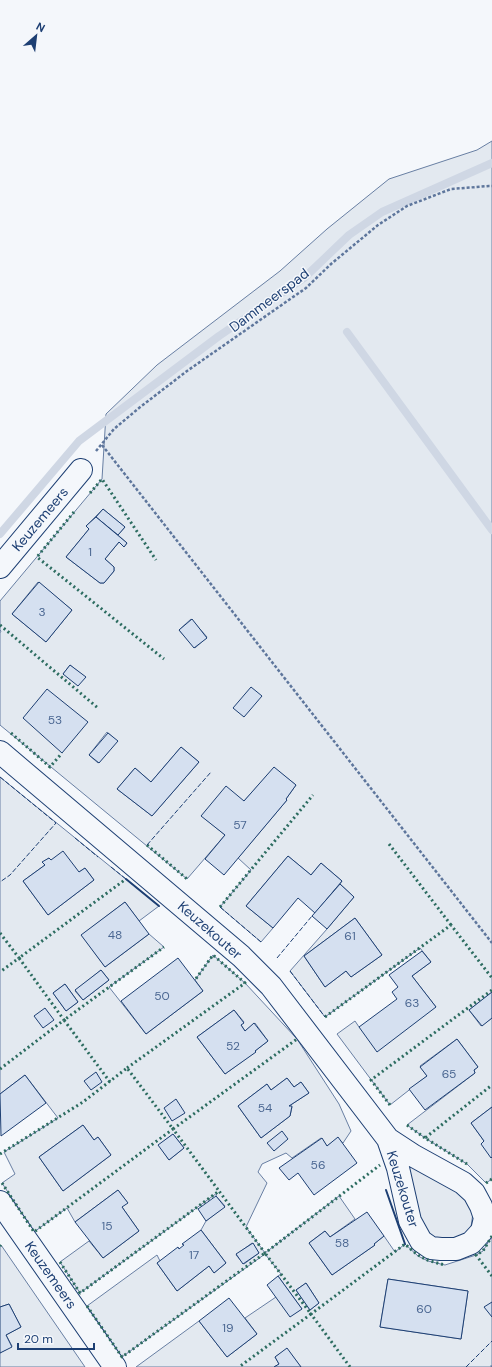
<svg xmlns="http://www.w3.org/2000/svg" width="492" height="1367" viewBox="0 0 492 1367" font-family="'DM Sans',sans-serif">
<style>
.green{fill:#e3e9f0;stroke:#687fa3;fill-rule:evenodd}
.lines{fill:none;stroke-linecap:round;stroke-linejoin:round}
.stream{stroke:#cfd7e4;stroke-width:8}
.building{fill:#d5e0f0;stroke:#1d3f73}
.street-casing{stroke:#1d3f73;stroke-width:24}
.path{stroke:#5e769c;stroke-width:2.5;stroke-dasharray:3 2;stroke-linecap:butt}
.street{stroke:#f4f7fb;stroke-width:22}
.hedge{stroke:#2c6c60;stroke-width:3;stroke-dasharray:2 3;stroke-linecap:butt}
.fence{stroke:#1d3f73;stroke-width:1;stroke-dasharray:5 2;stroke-linecap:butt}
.wall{stroke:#1d3f73;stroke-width:2}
.labels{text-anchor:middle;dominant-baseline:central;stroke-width:3;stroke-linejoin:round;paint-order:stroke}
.number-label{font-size:12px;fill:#4b6792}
.street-label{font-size:14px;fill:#1d3f73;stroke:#f4f7fb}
</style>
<rect width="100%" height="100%" fill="#f4f7fb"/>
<g class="green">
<path d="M492,141V992L469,1010L481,1026L492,1018V1107L471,1123L484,1141L492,1157V1179L486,1183L467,1164L425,1138L407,1125L475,1073L474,1070L478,1067L457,1039L420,1066L427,1076L390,1105L337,1034L355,1021L359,1027L436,1007L412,976L431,962L420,948L325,1017L290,971L327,929L354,897L340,884L342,881L321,863L311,875L288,856L246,906L273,928L261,942L220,907L251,870L238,858L287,800L286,799L296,785L274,768L244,801L202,816L225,835L187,879L0,725V633L1,631L0,630V601L102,479L106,414L157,365L280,271L327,229L389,179L477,150ZM103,509L125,527L118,535L127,543L124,547L119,542L105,559L114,567V571L104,583H100L66,557L89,529L86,526ZM38,582L72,610L46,642L12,614ZM191,619L207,637L195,648L179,630ZM70,665L85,677L63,674ZM107,732L117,741L98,763L89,755ZM181,747L199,762L152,816L117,789L135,768L151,782ZM355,918L382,955L351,977L346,971L325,987L304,956Z"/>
<path d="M0,777L159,906L139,921L125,902L82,935L105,967L149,934L164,947L109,987L146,1034L203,991L195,980L213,955L245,983L297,1039L339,1104L351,1131L343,1143L338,1138L327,1146L321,1138L292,1158L286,1153L262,1164L258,1172L267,1183L246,1227L265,1253L339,1196L355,1219L330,1237L325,1231L309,1243L332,1275L375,1245L374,1244L384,1236L395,1252L405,1244L418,1256L428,1261L445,1265L476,1255L483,1251L492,1236V1367H301L287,1349L275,1357L279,1364L274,1367H136L199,1321L227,1357L257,1334L245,1318L276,1297L302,1309L278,1276L281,1274L265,1254L122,1357L87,1306L157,1255L160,1261L157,1263L177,1291L209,1266L214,1273L226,1263L201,1230L206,1221L225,1206L216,1196L217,1193L80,1293L60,1262L89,1241L103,1258L139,1231L122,1207L127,1202L118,1190L75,1222L67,1208L34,1232L2,1183L15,1174L4,1152L58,1118L25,1075L0,1094ZM49,858L51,860L79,872L85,868L94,880L48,915L23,881L45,865L43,862ZM101,970L109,980L83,1000L75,991ZM65,984L78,1002L66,1011L53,993ZM234,1010L244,1022L241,1025L245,1031L255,1023L268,1041L255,1051V1052L225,1074L197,1037ZM287,1078L294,1087L301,1082L309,1093L289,1106L292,1107L290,1116L261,1138L238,1106L267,1084L271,1090ZM83,1125L94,1140L98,1137L111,1155L63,1191L39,1157ZM173,1134L184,1148L169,1160L159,1145ZM252,1243L259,1253L244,1264L236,1255ZM388,1279L468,1291L461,1339L380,1327ZM306,1283L319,1303L310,1310L296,1290Z"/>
<polygon points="411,1164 462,1193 473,1213 471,1227 465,1234 456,1239 436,1240 420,1225 408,1170"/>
<polygon points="1,1245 85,1367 0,1367 0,1353 12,1346 6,1335 21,1327 9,1304 0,1307 0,1246"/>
</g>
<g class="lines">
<g class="stream">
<polyline points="347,332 492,530"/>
<polyline points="0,534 79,441 219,336 304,278 349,235 382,212 492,163"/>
</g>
</g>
<g class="building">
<polygon points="103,509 125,527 118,535 96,517"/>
<polygon points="96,517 127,543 124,547 119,542 105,559 114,567 114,571 104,583 100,583 66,557 89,529 86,526"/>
<polygon points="39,582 72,610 46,642 12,614"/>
<polygon points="192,619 207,638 194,648 179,630"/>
<polygon points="70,665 86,677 78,686 63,674"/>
<polygon points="251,687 262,696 244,717 233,708"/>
<polygon points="47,689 88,722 62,753 23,718"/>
<polygon points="108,733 118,741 99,763 89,755"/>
<polygon points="181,747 199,762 152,816 117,789 135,768 151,782"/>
<polygon points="274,767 296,785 286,799 287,800 224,875 205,859 225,835 201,816 226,786 244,801"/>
<polygon points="63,851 79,872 85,868 94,880 48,915 23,881 45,865 42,862 49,858 51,860"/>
<polygon points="288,856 311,875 321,863 342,881 315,913 298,898 273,928 246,906"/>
<polygon points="340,884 354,897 327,929 312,916"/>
<polygon points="125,902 149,934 105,967 81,935"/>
<polygon points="355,918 382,955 351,977 346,971 325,987 304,956"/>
<polygon points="422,951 431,962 412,976 436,1007 377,1052 359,1027 397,999 392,992 398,987 389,975"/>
<polygon points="178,958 203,991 146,1034 121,1001"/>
<polygon points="101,970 109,980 83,1000 75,990"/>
<polygon points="65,984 78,1002 66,1011 53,993"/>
<polygon points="492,992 492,1018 482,1026 469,1010"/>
<polygon points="45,1008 54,1020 43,1028 34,1016"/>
<polygon points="234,1010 244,1023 241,1025 245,1031 254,1023 268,1041 255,1051 256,1052 225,1074 197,1037"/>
<polygon points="457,1039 478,1067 474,1070 475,1073 425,1110 409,1089 427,1076 420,1067"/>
<polygon points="96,1072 102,1082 91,1090 84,1081"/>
<polygon points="25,1075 46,1103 1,1136 0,1094"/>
<polygon points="287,1078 294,1087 301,1082 309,1093 289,1106 292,1106 290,1116 261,1138 238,1106 267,1084 271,1090"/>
<polygon points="176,1099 185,1113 172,1121 164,1108"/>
<polygon points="492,1107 492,1157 491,1158 481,1144 484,1141 471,1123"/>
<polygon points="83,1125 94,1140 98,1137 111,1155 63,1191 39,1157"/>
<polygon points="282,1131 288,1139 274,1151 267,1143"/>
<polygon points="173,1134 184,1148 169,1160 158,1145"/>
<polygon points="338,1137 357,1163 314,1195 298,1173 289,1180 279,1168 322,1138 327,1146"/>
<polygon points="118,1190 128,1203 122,1207 139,1231 103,1258 75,1222"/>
<polygon points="216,1196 225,1207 206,1221 198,1209"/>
<polygon points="367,1212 384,1236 374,1244 375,1245 332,1275 309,1243 325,1231 330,1237"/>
<polygon points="201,1230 226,1263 214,1273 209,1266 177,1291 157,1263 178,1247 179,1249 184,1245 182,1244"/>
<polygon points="253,1243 259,1253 243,1264 236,1254"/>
<polygon points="278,1276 302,1309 290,1317 267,1285"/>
<polygon points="388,1279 468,1291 461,1339 380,1327"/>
<polygon points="306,1283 319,1303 310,1310 296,1290"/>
<polygon points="229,1298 257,1334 227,1357 199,1321"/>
<polygon points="492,1302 492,1317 484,1307"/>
<polygon points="9,1304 21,1327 6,1335 12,1347 0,1353 0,1307"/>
<polygon points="287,1348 301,1367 274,1367 279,1364 275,1357"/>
</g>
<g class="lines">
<defs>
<g id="street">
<polyline points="0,567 81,470"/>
<polyline points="0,752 241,956 271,986 388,1139 398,1168 410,1221 421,1241 431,1248 441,1249 456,1249 471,1243 482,1231 485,1218 481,1206 474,1193 463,1183 414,1156 388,1139"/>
<polyline points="0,1202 115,1367"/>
</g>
</defs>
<use href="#street" class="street-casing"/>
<g class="path">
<polyline points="102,445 492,943"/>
<polyline points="96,451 114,429 139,408 187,371 306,288 331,264 378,225 407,206 451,189 489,186 492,186"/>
<polyline points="491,1367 492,1366"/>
</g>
<use href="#street" class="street"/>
<g class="hedge">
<polyline points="90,493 102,479 156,560"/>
<polyline points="74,512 37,557 164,659"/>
<polyline points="0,625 98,708"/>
<polyline points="11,733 50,767 62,753"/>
<polyline points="389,844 451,925"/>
<polyline points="147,845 187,879"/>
<polyline points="220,907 313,795"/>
<polyline points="0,933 19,958 0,972"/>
<polyline points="325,1017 451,925 492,978"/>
<polyline points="127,1068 245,983 213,955 195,980"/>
<polyline points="0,1069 64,1020 19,958 126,879"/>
<polyline points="110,1082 64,1020 164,947"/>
<polyline points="390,1105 371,1080 492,990"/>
<polyline points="407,1125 425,1138"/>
<polyline points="0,1154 83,1102 127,1068 173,1129 297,1039"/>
<polyline points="467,1164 425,1138 492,1085"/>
<polyline points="2,1183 34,1232 173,1129 219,1191"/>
<polyline points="486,1183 492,1179"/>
<polyline points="492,1236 483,1251 476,1255 492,1276"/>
<polyline points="0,1246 1,1245"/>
<polyline points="60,1262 80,1293 219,1191 265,1253 380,1165"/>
<polyline points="87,1306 122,1357 265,1253 311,1314 239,1367"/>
<path d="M350,1367L311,1314L405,1244C420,1258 425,1260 445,1265"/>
</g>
<g class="fence">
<polyline points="0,777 56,823 10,875 0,882"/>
<polyline points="75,838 98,857"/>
<polyline points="147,845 211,772"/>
<polyline points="111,867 126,879"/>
<polyline points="220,907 261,942"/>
<polyline points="277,958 312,916"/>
<polyline points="290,971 325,1017"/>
<polyline points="466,1367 492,1341"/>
</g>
<g class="wall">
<polyline points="126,879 159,906"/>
<polyline points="386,1190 405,1244"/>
</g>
</g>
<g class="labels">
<g class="number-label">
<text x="90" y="552">1</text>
<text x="42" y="612">3</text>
<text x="55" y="720">53</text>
<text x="240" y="825">57</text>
<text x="115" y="935">48</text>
<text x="350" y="936">61</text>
<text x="162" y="996">50</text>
<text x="412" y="1003">63</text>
<text x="233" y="1046">52</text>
<text x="449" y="1074">65</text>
<text x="265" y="1108">54</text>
<text x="318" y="1165">56</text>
<text x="107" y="1226">15</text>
<text x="342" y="1243">58</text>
<text x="194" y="1255">17</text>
<text x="424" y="1309">60</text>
<text x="228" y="1328">19</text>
</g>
<g class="street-label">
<text transform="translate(269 300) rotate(-37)">Dammeerspad</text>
<text transform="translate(40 519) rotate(-50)">Keuzemeers</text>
<text transform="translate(210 930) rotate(41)">Keuzekouter</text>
<text transform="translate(403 1189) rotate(73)">Keuzekouter</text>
<text transform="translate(51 1275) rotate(55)">Keuzemeers</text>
</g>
</g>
<g transform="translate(36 36) rotate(28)" stroke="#f4f7fb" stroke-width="3" paint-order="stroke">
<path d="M0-3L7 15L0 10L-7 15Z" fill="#1d3f73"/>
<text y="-6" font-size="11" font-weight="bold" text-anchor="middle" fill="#1d3f73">N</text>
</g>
<path d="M18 1343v6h76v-6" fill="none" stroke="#1d3f73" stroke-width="2"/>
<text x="24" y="1343" font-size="12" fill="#1d3f73" stroke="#f4f7fb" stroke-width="3" paint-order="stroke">20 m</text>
</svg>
